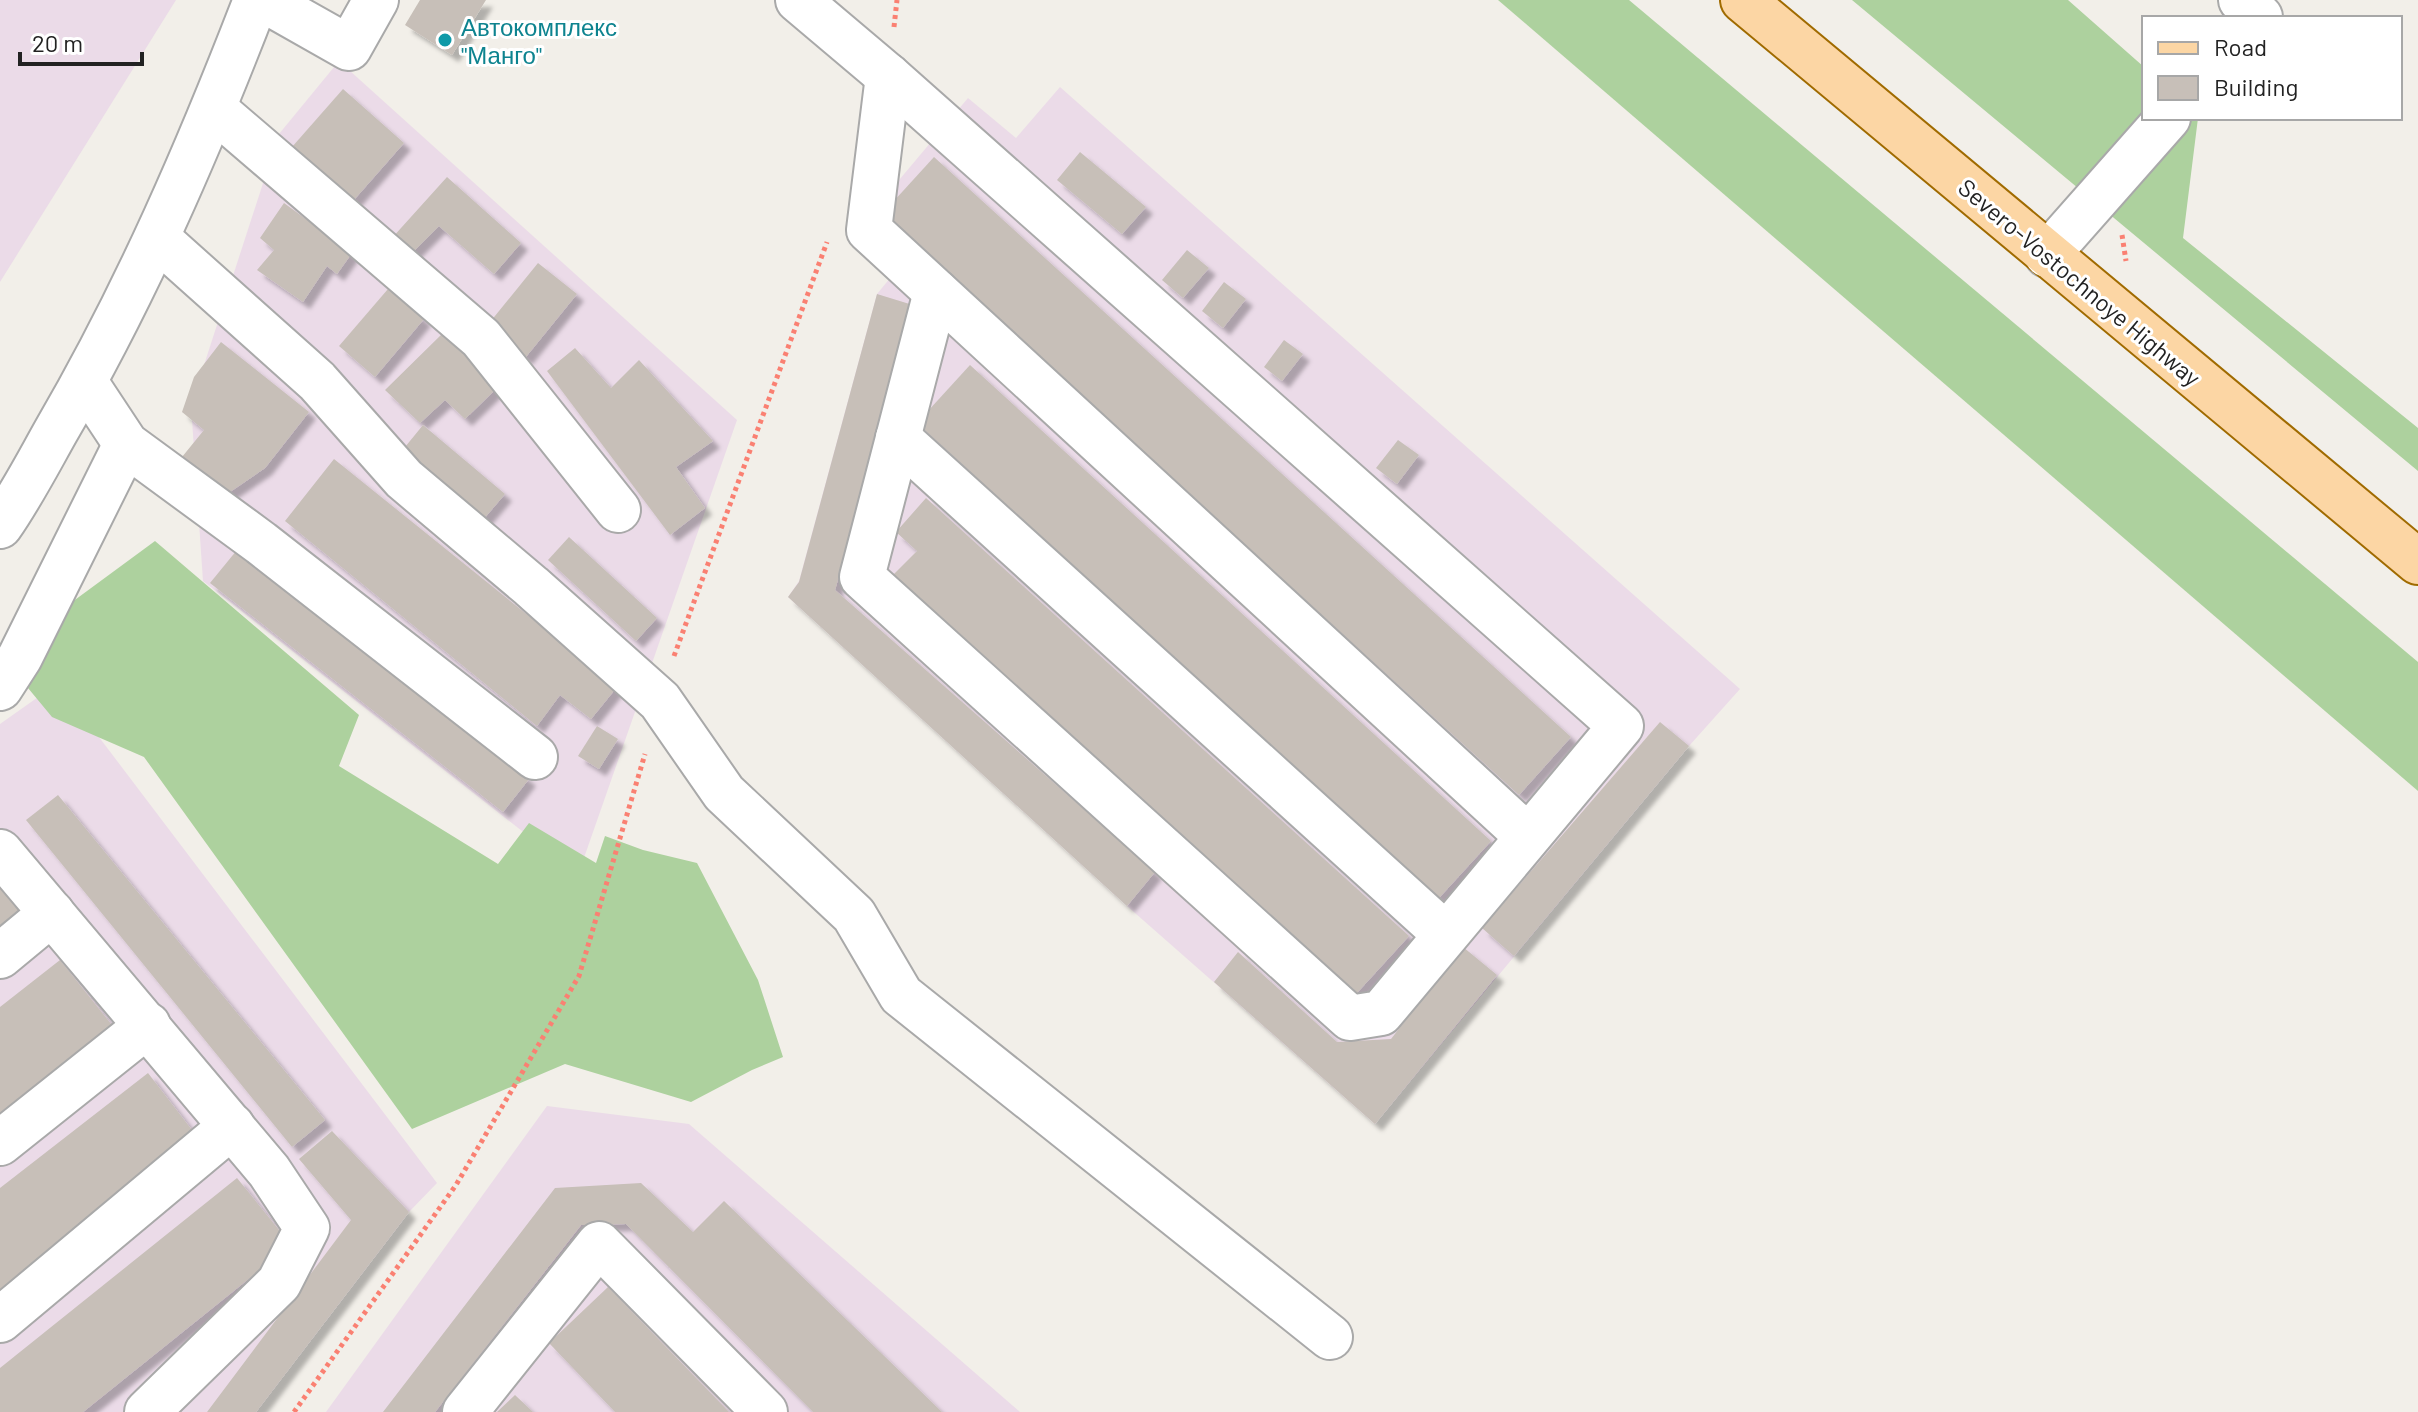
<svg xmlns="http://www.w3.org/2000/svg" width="2418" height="1412" viewBox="0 0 2418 1412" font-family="Barlow,sans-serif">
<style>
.industrial{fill:#ebdbe8}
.forest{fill:#add19e}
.building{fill:#c7bfb8;filter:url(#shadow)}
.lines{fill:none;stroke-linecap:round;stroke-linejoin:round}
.minor-casing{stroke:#a9a9a9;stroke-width:48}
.major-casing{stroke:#a06b00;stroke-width:48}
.path{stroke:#fa8072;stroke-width:5;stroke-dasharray:4 4;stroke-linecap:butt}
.minor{stroke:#fff;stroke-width:44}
.major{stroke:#fcd6a4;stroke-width:44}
.culture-dot{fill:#0f9aa8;stroke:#fff;stroke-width:3}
.labels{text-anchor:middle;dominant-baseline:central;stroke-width:6;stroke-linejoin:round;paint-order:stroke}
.culture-label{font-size:24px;fill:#0d838f;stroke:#fff;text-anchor:start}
.street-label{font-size:24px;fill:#222;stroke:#fff}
</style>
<defs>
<filter id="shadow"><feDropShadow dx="7" dy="7" stdDeviation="2" flood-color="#0004"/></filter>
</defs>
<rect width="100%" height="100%" fill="#f2efe9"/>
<g class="industrial">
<polygon points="0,0 176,0 0,282"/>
<polygon points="339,61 737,420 578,875 203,581 191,405 279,134"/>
<polygon points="1060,87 1740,689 1689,746 1375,1124 1127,906 788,597 799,581 877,294 891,277 852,236 968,98 1016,138"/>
<polygon points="58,683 437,1183 409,1212 256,1412 0,1412 0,724"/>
<polygon points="547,1106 689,1124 1020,1412 326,1412"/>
</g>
<g class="forest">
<polygon points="1498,0 1629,0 2418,662 2418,791"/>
<polygon points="1852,0 2068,0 2144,67 2144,118 2198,118 2183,238 2418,428 2418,471"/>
<polygon points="155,541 359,715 339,766 498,864 529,823 596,863 605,836 643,850 697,863 758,980 783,1057 752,1070 691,1102 565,1064 412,1129 144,757 52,717 28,688 68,605"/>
</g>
<g class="building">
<polygon points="420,0 486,0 452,55 405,25"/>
<polygon points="343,89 404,143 353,201 292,147"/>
<polygon points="1080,152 1146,207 1122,234 1057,180"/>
<polygon points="934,157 1571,737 1519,795 882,214"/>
<polygon points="447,177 521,243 494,274 439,226 411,254 392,238"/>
<polygon points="284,203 352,253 337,274 327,266 303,302 257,270 274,250 260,238"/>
<polygon points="1187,250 1209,268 1183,298 1162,280"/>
<polygon points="538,263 577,294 525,358 486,327"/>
<polygon points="1224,282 1246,299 1223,328 1202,311"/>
<polygon points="388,289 424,319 375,377 339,346"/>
<polygon points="877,294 916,306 835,590 1155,872 1127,906 788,597 799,582"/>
<polygon points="443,333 497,388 465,419 445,400 420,423 385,390"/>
<polygon points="1284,340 1303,354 1282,381 1264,367"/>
<polygon points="221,342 309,412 265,468 227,494 182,457 204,430 182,412 194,377"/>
<polygon points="575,348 611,388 639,360 713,441 676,467 705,508 670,535 547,371"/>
<polygon points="970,365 1491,841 1438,899 917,423"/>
<polygon points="423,425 505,494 482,521 401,452"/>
<polygon points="1398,440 1419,455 1397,484 1376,468"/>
<polygon points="334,459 617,687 591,719 560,695 537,726 285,521"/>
<polygon points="926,498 1409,936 1355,995 893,575 917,551 896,532"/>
<polygon points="569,537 657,618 636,641 548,560"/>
<polygon points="237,550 529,779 503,812 210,583"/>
<polygon points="1660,722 1689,746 1514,956 1482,928"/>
<polygon points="597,726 618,739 599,769 578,756"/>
<polygon points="58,795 325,1120 292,1147 26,820"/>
<polygon points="0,876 30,912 0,936"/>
<polygon points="1463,947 1497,975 1375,1124 1214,982 1238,952 1337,1042 1391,1039"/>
<polygon points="60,960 115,1029 0,1120 0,1007"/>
<polygon points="148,1073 202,1143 0,1299 0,1188"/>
<polygon points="332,1131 409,1212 256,1412 207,1412 351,1220 299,1159"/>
<polygon points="237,1178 291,1245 83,1412 0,1412 0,1368"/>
<polygon points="641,1183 693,1232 724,1201 942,1412 813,1412 626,1224 581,1225 435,1412 383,1412 555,1188"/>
<polygon points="608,1287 729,1412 615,1412 549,1343"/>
<polygon points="515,1395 533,1412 497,1412"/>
</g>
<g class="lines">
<defs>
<g id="minor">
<polyline points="264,0 349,48 376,0"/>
<polyline points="798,0 888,76 1621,726 1381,1013 1350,1018 862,577 936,292"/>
<polyline points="2241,0 2260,17"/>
<polyline points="888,76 869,230 1527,836"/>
<polyline points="214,109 481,338 618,510"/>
<polyline points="157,238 317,381 404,479 531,586 660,701 724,793 854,915 901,995 1330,1337"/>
<polyline points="2047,255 2168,118"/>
<polyline points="85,382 126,444 261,543 535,757"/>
<polyline points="898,438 1445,934"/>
<path d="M0,526C21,496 38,463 56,431C136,294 199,148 256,0"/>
<polyline points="0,688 20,657 126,444"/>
<polyline points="0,852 269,1171 307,1228 279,1283 147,1412"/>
<polyline points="0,956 52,913"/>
<polyline points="0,1143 148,1025"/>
<polyline points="0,1320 232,1126"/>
<polyline points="465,1412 599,1244 765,1412"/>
</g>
<polyline id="major" points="1743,0 2418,562"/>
</defs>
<use href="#minor" class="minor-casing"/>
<use href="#major" class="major-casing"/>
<g class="path">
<polyline points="894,27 897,0"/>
<polyline points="2122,235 2126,261"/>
<polyline points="674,656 827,242"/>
<polyline points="294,1412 456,1185 579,976 645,754"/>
</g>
<use href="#minor" class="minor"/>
<use href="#major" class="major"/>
</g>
<circle class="culture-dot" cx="445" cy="40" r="8"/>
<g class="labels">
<g class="culture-label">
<text x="461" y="26">Автокомплекс<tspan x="461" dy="28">"Манго"</tspan></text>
</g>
<g class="street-label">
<text transform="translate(2080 282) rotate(40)">Severo-Vostochnoye Highway</text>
</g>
</g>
<rect x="2142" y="16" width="260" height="104" fill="#ffffff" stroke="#a7a7a7" stroke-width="2"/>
<rect x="2158" y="42" width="40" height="12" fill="#fcd6a4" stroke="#a7a7a7" stroke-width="2"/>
<text x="2214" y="56" font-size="24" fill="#222222">Road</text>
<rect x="2158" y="76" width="40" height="24" fill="#c7bfb8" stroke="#a7a7a7" stroke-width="2"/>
<text x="2214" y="96" font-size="24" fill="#222222">Building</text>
<path d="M20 52v12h122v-12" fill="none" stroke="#222222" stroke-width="4"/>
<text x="32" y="52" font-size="24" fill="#222222" stroke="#ffffff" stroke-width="6" paint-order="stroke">20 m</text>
</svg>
